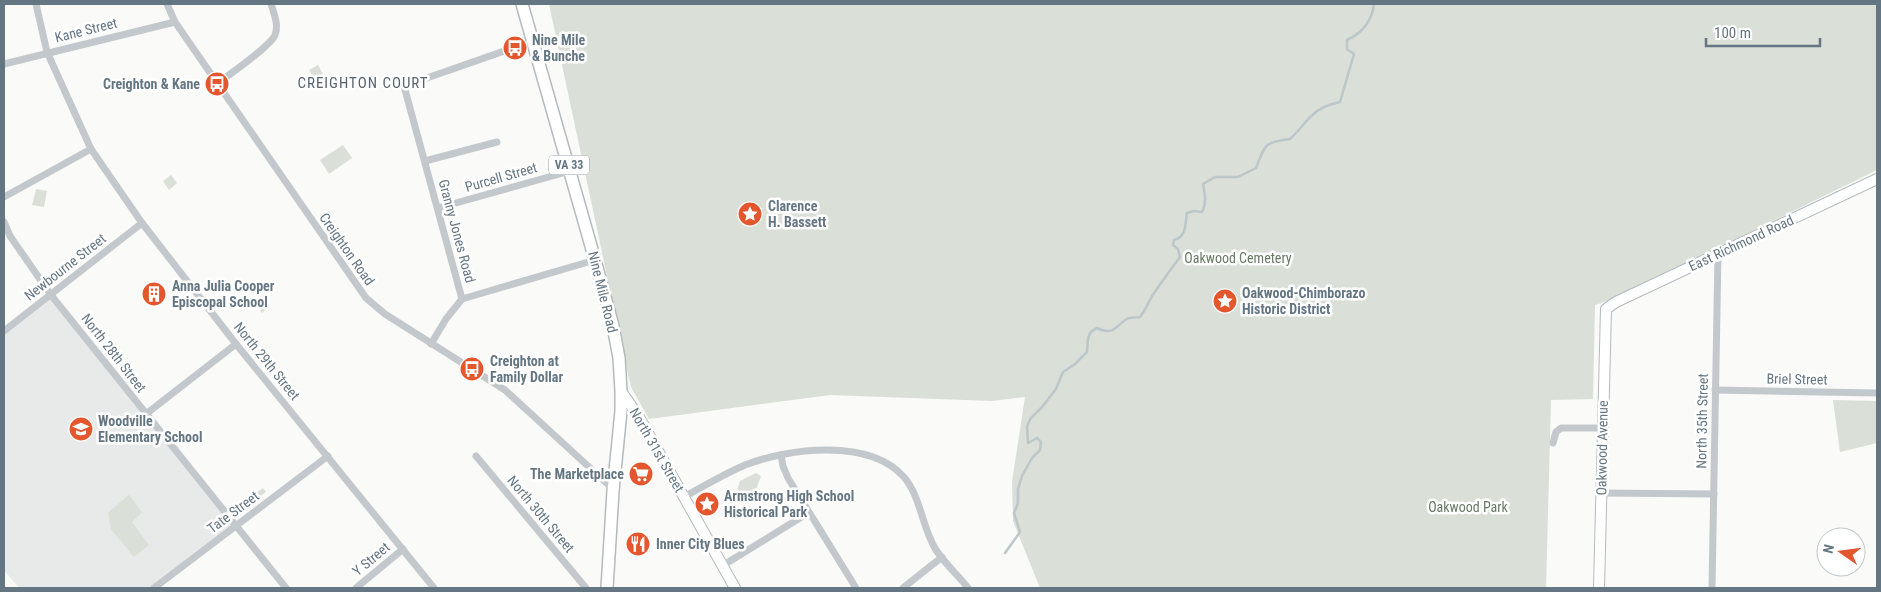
<svg xmlns="http://www.w3.org/2000/svg" width="1881" height="592" viewBox="0 0 1881 592" font-family="'Roboto Condensed',sans-serif">
<style>
.built{fill:#e8e9e9}
.green{fill:#dadfd7}
.lines{fill:none;stroke-linecap:round;stroke-linejoin:round}
.stream{stroke:#bbc7cb;stroke-width:2.5}
.secondary-casing{stroke:#b3babf;stroke-width:12}
.primary-casing{stroke:#b5babe;stroke-width:14}
.street{stroke:#c3c8cc;stroke-width:7}
.secondary{stroke:#fff;stroke-width:10}
.primary{stroke:#fff;stroke-width:11}
.labels{text-anchor:middle;dominant-baseline:central;stroke-width:5;stroke-linejoin:round;paint-order:stroke}
.shield{fill:#fff;stroke:#939fa8;stroke-width:1}
.shield-label{font-size:12px;font-weight:bold;fill:#657683}
.street-label{font-size:14px;fill:#657683;stroke:#fff}
.poi-label{font-size:14px;font-weight:bold;fill:#657683;stroke:#fff;text-anchor:start}
.park-label{font-size:14px;fill:#687a64;stroke:#fff}
.neighbourhood-label{font-size:15px;letter-spacing:1px;fill:#57646e;stroke:#fff}
</style>
<rect width="100%" height="100%" fill="#fafaf8"/>
<polygon class="built" points="51,295 236,526 155,588 18,587 4,570 4,331"/>
<g class="green">
<polygon points="549,4 1877,4 1877,170 1613,299 1595,305 1593,399 1551,400 1546,588 1040,588 1013,521 1012,482 1025,397 992,401 830,395 649,419 632,389 629,379"/>
<polygon points="318,65 323,74 314,80 309,70"/>
<polygon points="343,145 352,158 329,174 320,160"/>
<polygon points="171,175 177,183 169,190 163,181"/>
<polygon points="36,189 47,191 44,207 32,205"/>
<polygon points="264,298 270,306 262,313 256,304"/>
<polygon points="1833,400 1877,401 1877,443 1840,452"/>
<polygon points="756,473 761,476 752,501 742,501 737,491 740,481"/>
<polygon points="263,488 266,492 239,512 236,507"/>
<polygon points="129,495 142,512 132,522 149,545 134,557 111,529 108,513"/>
</g>
<g class="lines">
<path class="stream" d="M1005,553L1020,532L1014,513L1018,503V489L1022,476L1032,458L1040,450L1041,442L1037,438L1028,443L1027,426L1031,418L1042,407L1056,389L1063,372L1075,364L1087,352C1088,341 1086,333 1097,328C1114,336 1114,327 1127,319C1130,317 1136,318 1140,317C1146,309 1149,301 1154,293C1163,280 1171,269 1180,257L1178,249L1173,245L1174,240C1187,237 1185,223 1187,213L1194,211L1202,212C1207,203 1205,194 1203,184L1215,177H1238L1256,168C1265,145 1264,142 1290,139C1309,121 1311,108 1340,102L1354,54L1347,49V40C1362,33 1372,21 1374,4"/>
<defs>
<g id="secondary">
<polyline points="621,391 639,417 735,588"/>
<polyline points="1599,588 1606,309 1616,302 1877,179"/>
</g>
<polyline id="primary" points="522,4 595,260 613,326 619,358 621,391 621,411 613,491 607,588"/>
</defs>
<use href="#secondary" class="secondary-casing"/>
<use href="#primary" class="primary-casing"/>
<g class="street">
<polyline points="36,4 47,52 91,149 142,223 236,344 434,588"/>
<polyline points="167,4 175,22 366,298 385,314 505,390 613,489"/>
<polyline points="4,64 175,22"/>
<path d="M217,84C228,75 271,46 275,35C279,25 274,14 271,4"/>
<polyline points="425,161 497,142"/>
<polyline points="4,197 91,149"/>
<polyline points="438,208 570,171"/>
<polyline points="4,222 10,236 51,295 286,588"/>
<polyline points="462,299 404,86 533,41"/>
<polyline points="4,331 142,223"/>
<polyline points="431,344 446,319 462,299 595,260"/>
<polyline points="1715,390 1877,393"/>
<polyline points="146,414 236,344"/>
<polyline points="1553,443 1556,432 1561,428 1602,428"/>
<polyline points="781,455 783,466 788,478 856,588"/>
<polyline points="476,456 586,588"/>
<polyline points="1601,493 1714,494"/>
<path d="M684,497C704,486 724,474 745,465C789,448 869,438 904,477C921,497 922,528 936,550C945,564 958,575 968,588"/>
<polyline points="722,566 808,513"/>
<polyline points="154,588 328,456"/>
<polyline points="356,588 403,549"/>
<polyline points="903,588 942,557"/>
<polyline points="1712,588 1718,253"/>
</g>
<use href="#secondary" class="secondary"/>
<use href="#primary" class="primary"/>
</g>
<defs>
<symbol id="bus-disc" viewBox="-11 -11 22 22"><circle r="9.5" fill="#e4572e" stroke="#fff"/><path d="M-5-6H5V4H4V6H2V4H-2V6H-4V4H-5ZM-3.5-4V0h7V-4ZM-3.5 1.2v1.5H-2V1.2ZM2 1.2v1.5H3.5V1.2Z" fill="#fff"/></symbol>
<symbol id="sight-disc" viewBox="-11 -11 22 22"><circle r="9.5" fill="#e4572e" stroke="#fff"/><path d="M0-6L1.8-2.2L6-1.7L2.9 1.2L3.7 5.4L0 3.3L-3.7 5.4L-2.9 1.2L-6-1.7L-1.8-2.2Z" fill="#fff"/></symbol>
<symbol id="building-disc" viewBox="-11 -11 22 22"><circle r="9.5" fill="#e4572e" stroke="#fff"/><path d="M-4-6H4V6H1V3H-1V6H-4ZM-2.5-4.3h1.7v1.8h-1.7ZM.8-4.3h1.7v1.8H.8ZM-2.5-1h1.7V.8h-1.7ZM.8-1h1.7V.8H.8Z" fill="#fff"/></symbol>
<symbol id="school-disc" viewBox="-11 -11 22 22"><circle r="9.5" fill="#e4572e" stroke="#fff"/><path d="M0-5L7-2L0 1L-7-2ZM-4 1L0 2.5L4 1V4Q0 6-4 4Z" fill="#fff"/></symbol>
<symbol id="supermarket-disc" viewBox="-11 -11 22 22"><circle r="9.5" fill="#e4572e" stroke="#fff"/><path d="M-6-5.5h2.5l.6 2H6L4.5 2H-2.5L-4.4-4H-6ZM-1.5 3.2a1.3 1.3 0 1 0 .1 0ZM3 3.2a1.3 1.3 0 1 0 .1 0Z" fill="#fff"/></symbol>
<symbol id="restaurant-disc" viewBox="-11 -11 22 22"><circle r="9.5" fill="#e4572e" stroke="#fff"/><path d="M-5-6h1v4h1v-4h1v4h1v-4h1v5L-1.5 .5V6h-2V.5L-5-1ZM5-6V6H3V1.5H1.5Q1.5-4 5-6Z" fill="#fff"/></symbol>
</defs>
<g fill-rule="evenodd">
<use href="#bus-disc" x="501" y="34" width="28" height="28"/>
<use href="#bus-disc" x="203" y="70" width="28" height="28"/>
<use href="#sight-disc" x="736" y="200" width="28" height="28"/>
<use href="#building-disc" x="140" y="280" width="28" height="28"/>
<use href="#sight-disc" x="1211" y="287" width="28" height="28"/>
<use href="#bus-disc" x="458" y="355" width="28" height="28"/>
<use href="#school-disc" x="67" y="415" width="28" height="28"/>
<use href="#supermarket-disc" x="627" y="460" width="28" height="28"/>
<use href="#sight-disc" x="693" y="490" width="28" height="28"/>
<use href="#restaurant-disc" x="624" y="530" width="28" height="28"/>
</g>
<g class="labels">
<rect class="shield" x="549" y="155.5" width="40" height="19" rx="4"/>
<g class="shield-label">
<text x="569" y="165">VA 33</text>
</g>
<g class="street-label">
<text transform="translate(86 30) rotate(-14)">Kane Street</text>
<text transform="translate(501 177) rotate(-16)">Purcell Street</text>
<text transform="translate(457 231) rotate(75)">Granny Jones Road</text>
<text transform="translate(1741 243) rotate(-25)">East Richmond Road</text>
<text transform="translate(347 249) rotate(55)">Creighton Road</text>
<text transform="translate(65 267) rotate(-38)">Newbourne Street</text>
<text transform="translate(603 292) rotate(76)">Nine Mile Road</text>
<text transform="translate(114 353) rotate(52)">North 28th Street</text>
<text transform="translate(267 361) rotate(51)">North 29th Street</text>
<text transform="translate(1797 379) rotate(1)">Briel Street</text>
<text transform="translate(1702 421) rotate(-89)">North 35th Street</text>
<text transform="translate(1602 448) rotate(-89)">Oakwood Avenue</text>
<text transform="translate(657 450) rotate(60)">North 31st Street</text>
<text transform="translate(233 512) rotate(-37)">Tate Street</text>
<text transform="translate(541 514) rotate(50)">North 30th Street</text>
<text transform="translate(371 559) rotate(-40)">Y Street</text>
</g>
<g class="poi-label">
<text x="532" y="40">Nine Mile<tspan x="532" dy="16">&amp; Bunche</tspan></text>
<text x="200" y="84" text-anchor="end">Creighton &amp; Kane</text>
<text x="768" y="206">Clarence<tspan x="768" dy="16">H. Bassett</tspan></text>
<text x="172" y="286">Anna Julia Cooper<tspan x="172" dy="16">Episcopal School</tspan></text>
<text x="1242" y="293">Oakwood-Chimborazo<tspan x="1242" dy="16">Historic District</tspan></text>
<text x="490" y="361">Creighton at<tspan x="490" dy="16">Family Dollar</tspan></text>
<text x="98" y="421">Woodville<tspan x="98" dy="16">Elementary School</tspan></text>
<text x="624" y="474" text-anchor="end">The Marketplace</text>
<text x="724" y="496">Armstrong High School<tspan x="724" dy="16">Historical Park</tspan></text>
<text x="656" y="544">Inner City Blues</text>
</g>
<g class="park-label">
<text x="1238" y="258">Oakwood Cemetery</text>
<text x="1468" y="507">Oakwood Park</text>
</g>
<g class="neighbourhood-label">
<text x="363" y="83">CREIGHTON COURT</text>
</g>
</g>
<rect width="1881" height="592" fill="none" stroke="#657683" stroke-width="10"/>
<g transform="translate(1841 552) rotate(284)"><circle r="24" fill="#ffffff" stroke="#c1c8cd"/>
<path d="M0-4L9 19L0 12L-9 19Z" fill="#e4572e"/>
<text y="-8" font-size="14" font-weight="bold" text-anchor="middle" fill="#657683">N</text>
</g>
<path d="M1706 38v8h114v-8" fill="none" stroke="#657683" stroke-width="2.5"/>
<text x="1714" y="38" font-size="15" fill="#657683" stroke="#ffffff" stroke-width="4" paint-order="stroke">100 m</text>
</svg>
